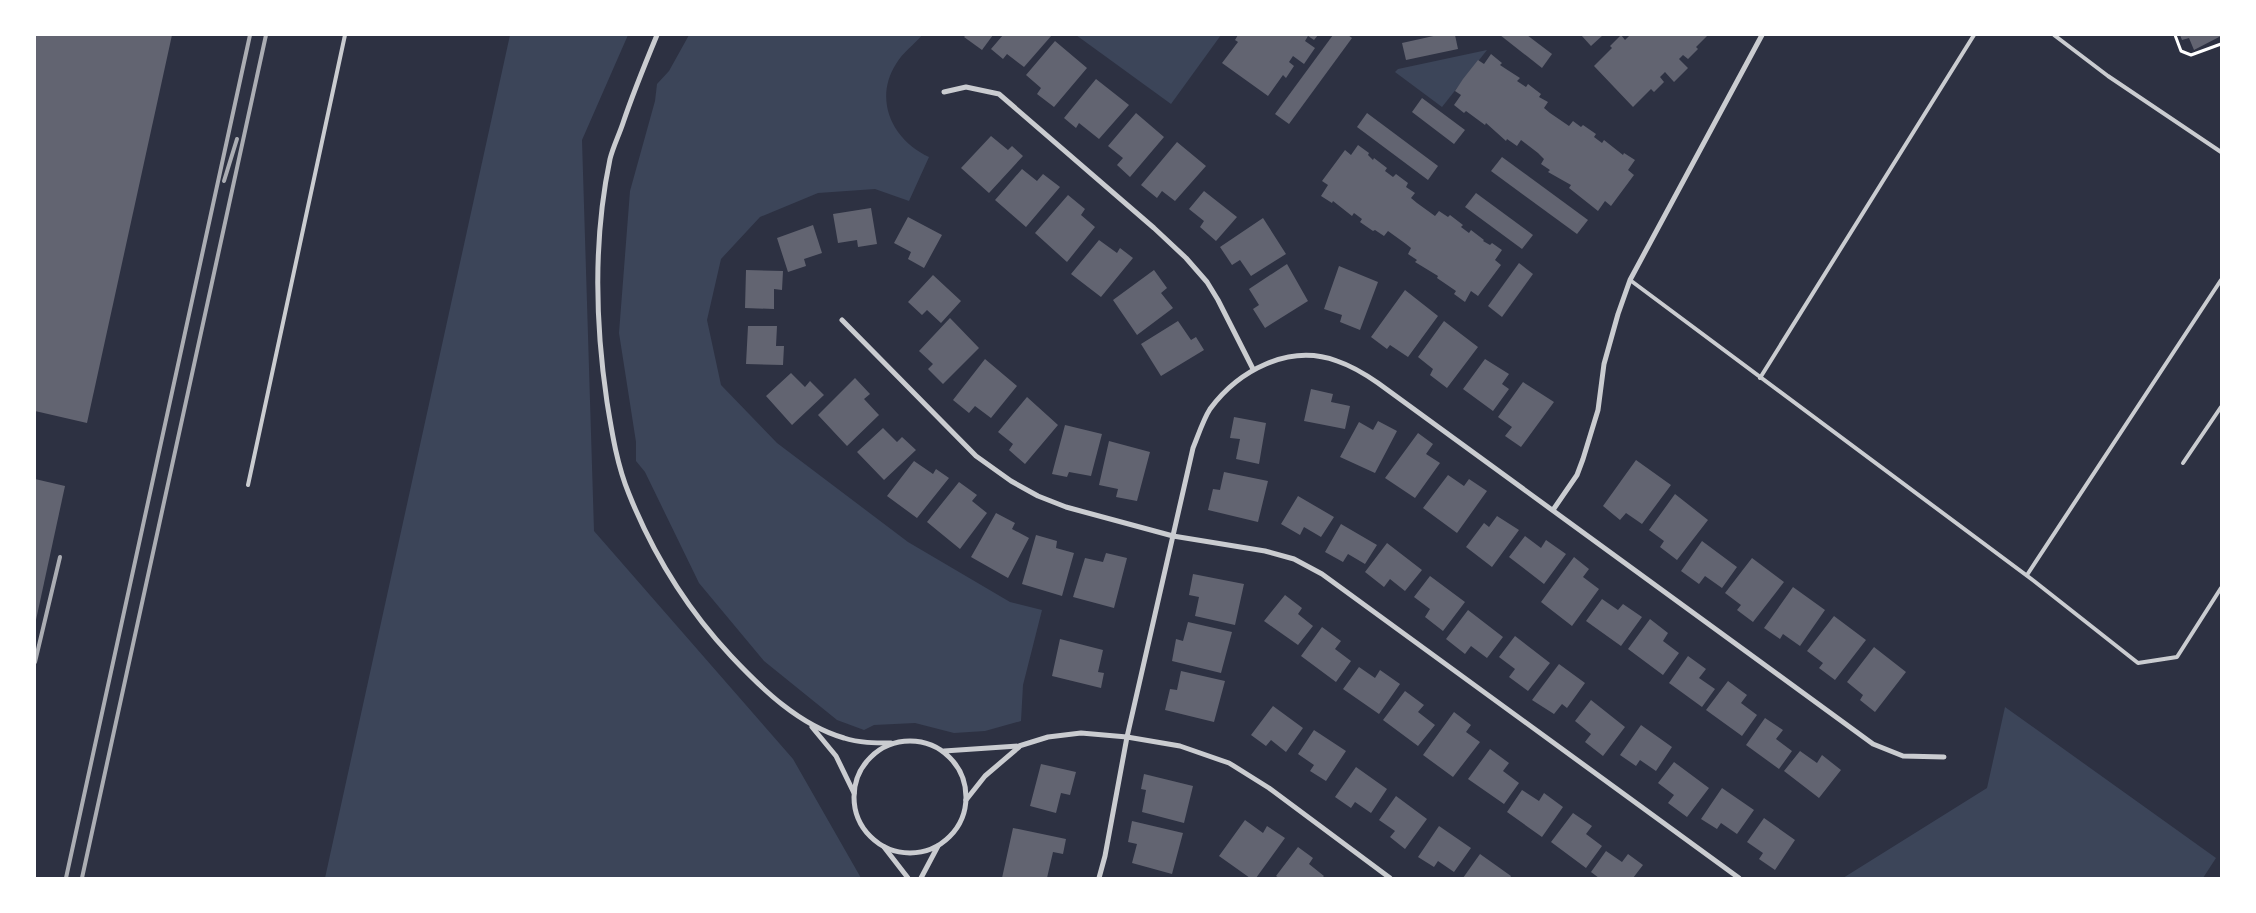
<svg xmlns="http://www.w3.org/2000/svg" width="2256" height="913" viewBox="0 0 2256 913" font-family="Jost,sans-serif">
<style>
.green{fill:#3c4559}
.building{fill:#626471}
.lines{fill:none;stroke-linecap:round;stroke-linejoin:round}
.path{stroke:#fff;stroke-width:3}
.service{stroke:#caccd0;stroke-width:4}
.minor{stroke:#caccd0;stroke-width:5}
.rail{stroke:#abadb3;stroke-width:4}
</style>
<rect width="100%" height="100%" fill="#2d3142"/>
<g class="green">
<polygon points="510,35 628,35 582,140 594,531 793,759 861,878 325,878"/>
<path d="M689,35H922C914,45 903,52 896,64C873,100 893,141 929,157L909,201L875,189L818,193L760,217L721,259L707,320L721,385L777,443L908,542L1010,602L1042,610L1023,685L1021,721L985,731L954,733L915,723L874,725L864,730L837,720L764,661L699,583L645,472L636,461V442L619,333L630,191L655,101L657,84L669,71Z"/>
<polygon points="1076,35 1221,35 1171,104"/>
<polygon points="1487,50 1442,107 1395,72 1398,69"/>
<polygon points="2005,707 2216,858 2203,878 1843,878 1987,788"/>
</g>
<g class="building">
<polygon points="35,35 172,35 87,423 35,411"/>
<polygon points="966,35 993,35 982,50 964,37"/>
<polygon points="1003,35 1052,35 1024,67 1007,54 1003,59 991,49"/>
<polygon points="1238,35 1318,35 1314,40 1308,36 1305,41 1315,48 1304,64 1293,56 1289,62 1294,66 1286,78 1283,75 1268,96 1222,63 1238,42 1235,40"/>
<polygon points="1333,35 1348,35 1352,38 1289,124 1275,114"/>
<polygon points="1438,35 1455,35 1458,49 1406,60 1402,43"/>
<polygon points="1500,35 1527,35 1552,54 1542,68"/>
<polygon points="1581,35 1603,35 1591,46"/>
<polygon points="1621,35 1625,40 1630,35 1708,35 1696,47 1698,49 1688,59 1683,55 1679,59 1688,68 1674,82 1665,72 1660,77 1664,82 1654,92 1651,89 1633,107 1594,66 1612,48 1610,46"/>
<polygon points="2180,35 2221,35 2221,36 2194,50 2189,38 2182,40"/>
<polygon points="1055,41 1087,68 1054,107 1037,94 1041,88 1026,75"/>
<polygon points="1491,54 1502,63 1500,65 1506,69 1520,78 1517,81 1526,87 1528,84 1541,94 1539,97 1548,102 1544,108 1550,113 1569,126 1573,121 1581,127 1583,125 1596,134 1594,137 1602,143 1604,140 1623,155 1624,153 1635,160 1628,170 1634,175 1611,206 1605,201 1598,211 1569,188 1571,185 1548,172 1550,170 1541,164 1544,159 1538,153 1521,140 1517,146 1507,139 1506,141 1486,123 1485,125 1466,111 1464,113 1454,105 1461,95 1455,91 1463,79 1478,60 1484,64"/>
<polygon points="1096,79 1129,105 1099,139 1079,123 1076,128 1064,118"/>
<polygon points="1422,98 1465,130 1454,144 1412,112"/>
<polygon points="1136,113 1164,137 1130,177 1117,165 1123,158 1108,146"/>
<polygon points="1367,113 1438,166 1428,180 1357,127"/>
<polygon points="991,136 1008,150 1012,146 1023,156 989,193 961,168"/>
<polygon points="1177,142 1206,166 1175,201 1162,191 1157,198 1141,185"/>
<polygon points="1358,145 1369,153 1368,155 1373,160 1374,158 1387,168 1385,171 1393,177 1396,174 1408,183 1406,187 1415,193 1411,198 1417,203 1435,216 1439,211 1448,217 1450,215 1463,225 1461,227 1469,233 1471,230 1484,240 1483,241 1490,245 1492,243 1502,250 1495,260 1501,265 1478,296 1471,291 1465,302 1454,294 1456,291 1437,278 1438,276 1415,262 1417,260 1408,254 1411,248 1406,244 1388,231 1384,236 1375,230 1373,231 1360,222 1362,219 1354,213 1352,216 1333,201 1332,203 1321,196 1328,185 1322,181 1345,150 1351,155"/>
<polygon points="1502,157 1588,220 1577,234 1491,171"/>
<polygon points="1022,169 1037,181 1043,174 1060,187 1026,227 995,200"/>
<polygon points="1204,191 1237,217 1216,241 1200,227 1204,221 1189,209"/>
<polygon points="1476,193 1533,235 1522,249 1465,207"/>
<polygon points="1068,195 1085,209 1081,215 1095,227 1067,262 1035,233"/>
<polygon points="871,208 877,244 858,247 857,240 838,243 833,214"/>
<polygon points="908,217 942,235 924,268 908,259 911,252 894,243"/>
<polygon points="1263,218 1286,254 1251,276 1240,260 1232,265 1220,247"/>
<polygon points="813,225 822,253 804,259 806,266 788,272 777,238"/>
<polygon points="1099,240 1117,253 1120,248 1133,258 1101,297 1071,274"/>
<polygon points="1519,263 1533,274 1502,317 1488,306"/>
<polygon points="1287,264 1308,301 1265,328 1253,309 1259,305 1249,289"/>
<polygon points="1339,266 1378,282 1360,330 1340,322 1342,315 1324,309"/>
<polygon points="746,270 783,271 782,290 774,289 774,309 745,308"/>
<polygon points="1154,270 1167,288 1161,293 1173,308 1137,335 1113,300"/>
<polygon points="933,275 961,301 941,323 927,310 922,315 908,302"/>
<polygon points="1405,290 1438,316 1408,357 1390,345 1387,349 1371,337"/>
<polygon points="950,318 979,348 943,384 928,369 933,364 919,351"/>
<polygon points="1178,321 1191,340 1196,337 1204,350 1161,376 1141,344"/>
<polygon points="1444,321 1478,347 1447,388 1430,375 1433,369 1418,357"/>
<polygon points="748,326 777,326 776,346 784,346 783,365 746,364"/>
<polygon points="985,359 1017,386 991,418 975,406 969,413 953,400"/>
<polygon points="1485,359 1509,374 1502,384 1509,389 1493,411 1463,389"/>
<polygon points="791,373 805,387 810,381 824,395 792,425 766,396"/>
<polygon points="855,378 870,394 864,399 879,415 847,446 818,415"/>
<polygon points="1523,382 1554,402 1521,447 1505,436 1512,427 1498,417"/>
<polygon points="1311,389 1333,394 1331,402 1350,406 1345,429 1304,421"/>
<polygon points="1027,397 1058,425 1025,464 1009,450 1013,444 998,432"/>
<polygon points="1234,417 1266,423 1259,464 1236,459 1240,439 1230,438"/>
<polygon points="1378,421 1397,431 1375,473 1340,457 1359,422 1373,430"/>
<polygon points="1065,425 1102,434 1091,476 1069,472 1067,477 1052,474"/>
<polygon points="883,428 897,442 902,437 916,450 884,480 857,452"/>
<polygon points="1418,433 1433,444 1426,454 1440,463 1415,498 1385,478"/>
<polygon points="1109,441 1150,452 1137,501 1116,497 1118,489 1099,485"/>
<polygon points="1636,460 1671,485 1642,524 1626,513 1620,520 1603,506"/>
<polygon points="914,461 933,474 936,469 949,478 917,518 887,496"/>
<polygon points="1224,472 1268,481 1258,522 1208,510 1213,489 1220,490"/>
<polygon points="1448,475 1464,486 1469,479 1487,491 1457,533 1423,508"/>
<polygon points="35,479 65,486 36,620 35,620"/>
<polygon points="959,482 977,495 972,501 987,513 960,549 927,522"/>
<polygon points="1675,494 1708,520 1677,560 1660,547 1664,541 1649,530"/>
<polygon points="1298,496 1334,517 1321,537 1304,527 1300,535 1281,524"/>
<polygon points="996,513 1015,523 1012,529 1029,538 1008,578 971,557"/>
<polygon points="1497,516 1519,530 1492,567 1466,547 1484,523 1489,527"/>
<polygon points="1341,524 1377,545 1365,564 1348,554 1343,562 1325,552"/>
<polygon points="1036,535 1057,541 1056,548 1074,553 1062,596 1022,584"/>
<polygon points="1525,536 1541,548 1546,540 1566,554 1544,584 1509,557"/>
<polygon points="1702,541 1737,567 1722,588 1705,576 1699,584 1681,571"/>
<polygon points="1387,543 1422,570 1405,591 1390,579 1384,587 1365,572"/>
<polygon points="1106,553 1127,558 1114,608 1073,597 1085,558 1103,562"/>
<polygon points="1574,557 1589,569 1583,577 1599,589 1572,626 1541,602"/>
<polygon points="1752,558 1784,582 1753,622 1737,610 1741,605 1725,593"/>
<polygon points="1193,574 1244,584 1235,625 1195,616 1199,597 1189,595"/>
<polygon points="1430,576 1465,602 1443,631 1425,617 1430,609 1414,597"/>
<polygon points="1793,587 1825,610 1800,646 1783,634 1780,639 1764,628"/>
<polygon points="1285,595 1302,608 1298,614 1313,626 1298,645 1264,621"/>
<polygon points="1602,599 1618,610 1623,604 1642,617 1621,646 1586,621"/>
<polygon points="1468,610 1503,637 1487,658 1471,646 1465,654 1446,639"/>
<polygon points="1834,616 1866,640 1835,680 1819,668 1823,663 1807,651"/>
<polygon points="1650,619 1668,633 1663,641 1679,653 1663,675 1628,649"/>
<polygon points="1188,622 1232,632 1221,673 1172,661 1176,639 1183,641"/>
<polygon points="1322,627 1341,641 1335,649 1351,661 1336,682 1301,656"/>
<polygon points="1515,636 1550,663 1528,691 1509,677 1515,669 1499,657"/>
<polygon points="1060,639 1103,650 1098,672 1104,673 1101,688 1052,676"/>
<polygon points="1874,647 1906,672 1875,712 1860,700 1863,695 1847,682"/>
<polygon points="1688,656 1706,669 1699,678 1715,689 1702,707 1669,683"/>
<polygon points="1559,664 1585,683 1567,708 1562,704 1554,714 1532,700"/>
<polygon points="1359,667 1375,678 1380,670 1400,684 1379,714 1343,689"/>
<polygon points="1181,671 1225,681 1214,722 1165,710 1170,689 1177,690"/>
<polygon points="1728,681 1747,695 1741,703 1757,715 1742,736 1706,710"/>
<polygon points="1405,691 1424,705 1418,712 1435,725 1418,746 1383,720"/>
<polygon points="1591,700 1625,727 1603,756 1585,742 1591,734 1575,721"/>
<polygon points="1273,706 1303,728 1286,752 1271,740 1266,746 1251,735"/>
<polygon points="1454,712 1471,725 1466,732 1480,742 1453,777 1423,755"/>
<polygon points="1765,718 1783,730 1776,739 1792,751 1779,769 1746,745"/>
<polygon points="1641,725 1672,747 1656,771 1640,760 1636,766 1620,755"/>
<polygon points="1314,730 1346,751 1326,781 1310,771 1314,765 1298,754"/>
<polygon points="1490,749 1509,763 1503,771 1519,783 1504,804 1468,779"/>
<polygon points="1800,751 1817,763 1822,755 1841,770 1819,798 1784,771"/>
<polygon points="1674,762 1709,788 1687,817 1668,803 1674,795 1658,783"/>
<polygon points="1041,764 1076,772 1070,795 1061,793 1056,813 1030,806"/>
<polygon points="1356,767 1387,789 1371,813 1355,802 1351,808 1335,797"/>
<polygon points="1144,774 1193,786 1184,823 1142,812 1146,790 1141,789"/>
<polygon points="1722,788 1754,810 1737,834 1721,823 1717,829 1701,819"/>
<polygon points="1522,790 1539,801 1544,793 1563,807 1542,837 1507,812"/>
<polygon points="1396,796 1427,819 1405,849 1390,837 1395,831 1379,820"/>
<polygon points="1573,813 1592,826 1586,834 1602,846 1586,868 1551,842"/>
<polygon points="1764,818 1795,840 1775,870 1759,859 1763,853 1747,842"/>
<polygon points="1245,820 1263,833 1267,826 1285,838 1256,878 1250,878 1219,856"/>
<polygon points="1132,821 1183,833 1172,874 1132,863 1137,844 1128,842"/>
<polygon points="1439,826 1471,848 1454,872 1438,861 1434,867 1418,857"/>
<polygon points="1013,828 1066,839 1063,854 1053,852 1047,878 1002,878"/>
<polygon points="1298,847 1313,858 1309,864 1324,876 1322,878 1279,878 1276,876"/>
<polygon points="1606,851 1622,862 1628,854 1643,865 1633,878 1599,878 1591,872"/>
<polygon points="1480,854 1511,876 1510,878 1463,878"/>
</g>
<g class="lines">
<polyline class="path" points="2175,35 2181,51 2191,55 2221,44"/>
<g class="service">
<polyline points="2054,35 2108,76 2221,152"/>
<polyline points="1630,280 2034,581 2138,663 2177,657 2221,588"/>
<polyline points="1760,378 1974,35"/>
<polyline points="2183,463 2221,407"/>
<polyline points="248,485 345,35"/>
<polyline points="2027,575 2221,280"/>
</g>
<g class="minor">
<path d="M657,35C645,64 633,93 623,123C619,135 613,147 610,159C593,240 595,321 607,402C612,433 617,465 629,494C653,554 687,609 731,656C762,689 799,725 844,738C859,743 875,743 891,743"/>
<polyline points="944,92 966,87 999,94 1154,228 1186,258 1207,282 1218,300 1253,369"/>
<polyline points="842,320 976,456 1011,481 1038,496 1066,507 1173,536 1265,551 1294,559 1322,574 1739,878"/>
<polyline points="1553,510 1577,475 1583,459 1598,410 1604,364 1618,314 1630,280 1762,35"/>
<polyline points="812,727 836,756 854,793"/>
<circle cx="910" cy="797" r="56"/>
<polyline points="944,751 1019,746 1048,737 1081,733 1127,737 1180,746 1229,763 1269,788 1390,878"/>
<polyline points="966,800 985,776 1019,747"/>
<polyline points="884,847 908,878"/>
<polyline points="921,878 938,846"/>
<path d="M1099,878L1105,856L1127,737L1193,448C1198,436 1203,420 1210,409C1238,371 1289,343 1337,361C1352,366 1365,374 1378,383L1873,744L1903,756L1944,757"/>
</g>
<g class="rail">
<polyline points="224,181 237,139"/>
<polyline points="35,662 60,557"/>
<polyline points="66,878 250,35"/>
<polyline points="82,878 266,35"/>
</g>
</g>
<rect width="2256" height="913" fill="none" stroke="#ffffff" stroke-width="72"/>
</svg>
